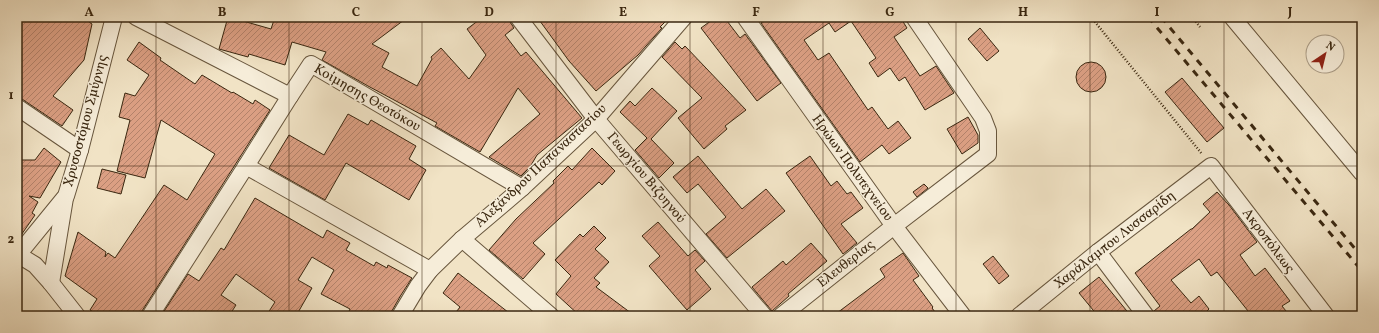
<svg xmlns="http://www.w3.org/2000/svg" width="1379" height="333" viewBox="0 0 1379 333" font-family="Vollkorn,serif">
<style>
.building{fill:url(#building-hatch);stroke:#3a2710}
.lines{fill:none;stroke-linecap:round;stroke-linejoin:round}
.minor-casing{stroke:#68563d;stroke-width:18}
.path{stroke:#3a2710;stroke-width:2.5;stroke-dasharray:1 2;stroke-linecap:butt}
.minor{stroke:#f6edd9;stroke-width:16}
.rail{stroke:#3a2710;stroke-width:3;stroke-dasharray:7 7;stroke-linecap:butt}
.grid{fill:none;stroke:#3a2710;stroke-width:1;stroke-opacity:0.55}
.labels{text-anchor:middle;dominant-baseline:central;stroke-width:3;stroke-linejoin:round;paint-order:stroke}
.street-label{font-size:14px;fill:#3a2710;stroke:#f6edd9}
.neatline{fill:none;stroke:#3a2710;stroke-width:1.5}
.grid-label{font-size:13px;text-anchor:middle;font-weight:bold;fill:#3a2710}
</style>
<defs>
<pattern id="building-hatch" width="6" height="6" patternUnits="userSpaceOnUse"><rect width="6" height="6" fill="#db9f83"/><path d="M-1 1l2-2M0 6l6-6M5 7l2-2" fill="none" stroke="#b3826a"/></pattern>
</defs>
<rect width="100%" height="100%" fill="#f1e3c5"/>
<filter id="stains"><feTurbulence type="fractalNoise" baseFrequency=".005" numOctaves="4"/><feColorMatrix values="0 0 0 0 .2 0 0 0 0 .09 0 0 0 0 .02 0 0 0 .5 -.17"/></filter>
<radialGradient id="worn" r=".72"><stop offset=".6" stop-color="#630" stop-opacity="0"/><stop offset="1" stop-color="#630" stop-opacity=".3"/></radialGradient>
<g class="building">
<polygon points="17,17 82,17 92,24 84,60 53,96 73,110 62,126 22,99 17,98"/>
<polygon points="228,17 245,17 243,21 271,29 275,17 408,17 372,44 389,53 382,67 417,86 432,59 431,57 441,48 469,79 486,55 467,29 483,17 509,17 510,22 514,28 505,35 521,56 526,52 582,118 537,155 530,167 521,176 489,157 540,114 518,88 480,152 435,126 437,123 368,86 322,60 326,52 292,42 285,65 249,54 248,57 219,49"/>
<polygon points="537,17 670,17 660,27 662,28 638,55 596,91 569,61"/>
<polygon points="716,17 724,17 740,38 745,34 781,83 757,101 701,28"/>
<polygon points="770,17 900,17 907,28 894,37 920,76 936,66 954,93 925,110 905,77 899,81 890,68 878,77 869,63 876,58 851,21 835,32 829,23 804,40 818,60 829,53 868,110 872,107 888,129 898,121 911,138 889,154 882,145 860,162 761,23"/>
<polygon points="980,28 999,51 987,61 968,39"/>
<polygon points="139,42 161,58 160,60 195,84 202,75 232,93 233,92 253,104 255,100 270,110 142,311 141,316 100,316 90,310 97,299 65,276 78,232 106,252 105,257 108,253 115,258 164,185 187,200 215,154 161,120 145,178 117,171 130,120 119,117 125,93 135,96 149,75 127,60"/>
<polygon points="675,42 682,49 685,46 746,110 725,126 727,129 704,149 678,118 702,98 662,57"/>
<circle cx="1091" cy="77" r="15"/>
<polygon points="1182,78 1224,128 1207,142 1165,92"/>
<polygon points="652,88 677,111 651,139 674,163 659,178 635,150 647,138 620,112 630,101 635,106"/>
<polygon points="348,114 368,125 371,120 416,146 409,159 426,170 409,200 346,163 325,200 269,168 289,135 324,155"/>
<polygon points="968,117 978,135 978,143 962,154 947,129"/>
<polygon points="44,148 61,162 40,198 29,196 38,202 32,213 35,215 17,241 17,171 19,160 35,160"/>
<polygon points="592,148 615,171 602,185 599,182 533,243 545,254 523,279 489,250 516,219 554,183 553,181 568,166 572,170"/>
<polygon points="698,156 742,209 766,189 785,211 727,258 706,234 726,217 698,184 687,193 673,177"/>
<polygon points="810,156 831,186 837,181 847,194 851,192 863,208 841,224 857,243 843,254 786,173"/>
<polygon points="102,169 126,175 121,194 97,188"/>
<polygon points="924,184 928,188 917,197 913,192"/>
<polygon points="1217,192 1229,205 1257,242 1240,255 1255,276 1265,268 1290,301 1282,306 1290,316 1252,316 1217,272 1211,276 1199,259 1171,280 1191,303 1199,296 1209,309 1202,316 1155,316 1154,311 1160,306 1135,273 1191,229 1192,229 1210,212 1203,204"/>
<polygon points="255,198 323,238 327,230 350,243 346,250 374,266 376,262 387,268 388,265 412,278 401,295 389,316 347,316 350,309 321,294 334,270 312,257 298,280 312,288 296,316 266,316 275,302 236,274 221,295 236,305 229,316 161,316 188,274 199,281 221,248 224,250"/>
<polygon points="658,222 688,256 695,250 705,261 695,270 711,289 687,310 649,266 660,256 642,236"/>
<polygon points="594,226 606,238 595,249 609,262 594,278 600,283 596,287 635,316 580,316 556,294 571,276 555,260 580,234 583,237"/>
<polygon points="811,243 827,261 788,294 789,296 772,311 752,287 783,261 786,265"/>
<polygon points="903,253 919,276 913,280 933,307 932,308 938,316 833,316 885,277 880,269"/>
<polygon points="993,256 1009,276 999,284 983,264"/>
<polygon points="458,273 513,316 453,316 460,307 443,293"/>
<polygon points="1099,277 1131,316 1098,316 1079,293"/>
</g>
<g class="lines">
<defs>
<g id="minor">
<polyline points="136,17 290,96 311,64 522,188"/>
<polyline points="518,17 596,119 764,316"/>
<polyline points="745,17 894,226 963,316"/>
<polyline points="1232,17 1362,173"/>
<polyline points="17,107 80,150"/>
<polyline points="246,166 430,270"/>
<polyline points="462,239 551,316"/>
<polyline points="1098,252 1146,316"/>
<polyline points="17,254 35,265 51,283 77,316"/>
<polyline points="17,256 66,196 80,150 114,17"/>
<polyline points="51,283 65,198"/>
<polyline points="150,316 246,166 290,96"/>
<polyline points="400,316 418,286 430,270 462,239 522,188 596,119 684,17"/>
<polyline points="781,316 894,226 988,154 988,131 983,118 914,17"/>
<polyline points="1019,316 1098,252 1211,166 1326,316"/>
</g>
</defs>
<use href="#minor" class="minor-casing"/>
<g class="path">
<polyline points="1091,17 1202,154"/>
<polyline points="1192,17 1200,27"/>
</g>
<use href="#minor" class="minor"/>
<g class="rail">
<polyline points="1148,17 1362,271"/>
<polyline points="1161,17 1362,257"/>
</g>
</g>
<path class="grid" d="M156,17V316M289,17V316M422,17V316M556,17V316M690,17V316M823,17V316M956,17V316M1090,17V316M1224,17V316M17,166H1362"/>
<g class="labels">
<g class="street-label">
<text transform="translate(367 98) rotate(30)">Κοίμησης Θεοτόκου</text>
<text transform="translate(86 121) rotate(-75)">Χρυσοστόμου Σμύρνης</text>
<text transform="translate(541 166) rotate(-43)">Αλεξάνδρου Παπαναστασίου</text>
<text transform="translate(852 168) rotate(54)">Ηρώων Πολυτεχνείου</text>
<text transform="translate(646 178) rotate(50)">Γεωργίου Βιζυηνού</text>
<text transform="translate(1115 240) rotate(-38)">Χαράλαμπου Λυσσαρίδη</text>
<text transform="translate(1268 241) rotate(53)">Ακροπόλεως</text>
<text transform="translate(846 264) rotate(-38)">Ελευθερίας</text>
</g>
</g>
<rect width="1379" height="333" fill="none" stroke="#f1e3c5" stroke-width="44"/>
<g transform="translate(1325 54) rotate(35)"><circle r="19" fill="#f6edd9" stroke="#ab9e89"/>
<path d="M0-3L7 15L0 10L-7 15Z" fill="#8f2418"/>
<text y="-6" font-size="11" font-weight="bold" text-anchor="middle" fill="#3a2710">N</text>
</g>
<rect x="22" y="22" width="1335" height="289" class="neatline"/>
<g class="grid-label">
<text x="89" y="16">A</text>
<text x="222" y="16">B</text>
<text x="356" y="16">C</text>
<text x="489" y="16">D</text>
<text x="623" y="16">E</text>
<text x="756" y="16">F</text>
<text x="890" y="16">G</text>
<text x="1023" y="16">H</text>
<text x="1157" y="16">I</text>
<text x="1290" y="16">J</text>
<text x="11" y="99">1</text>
<text x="11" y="243">2</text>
</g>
<rect width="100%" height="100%" filter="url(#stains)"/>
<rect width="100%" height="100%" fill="url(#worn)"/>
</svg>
